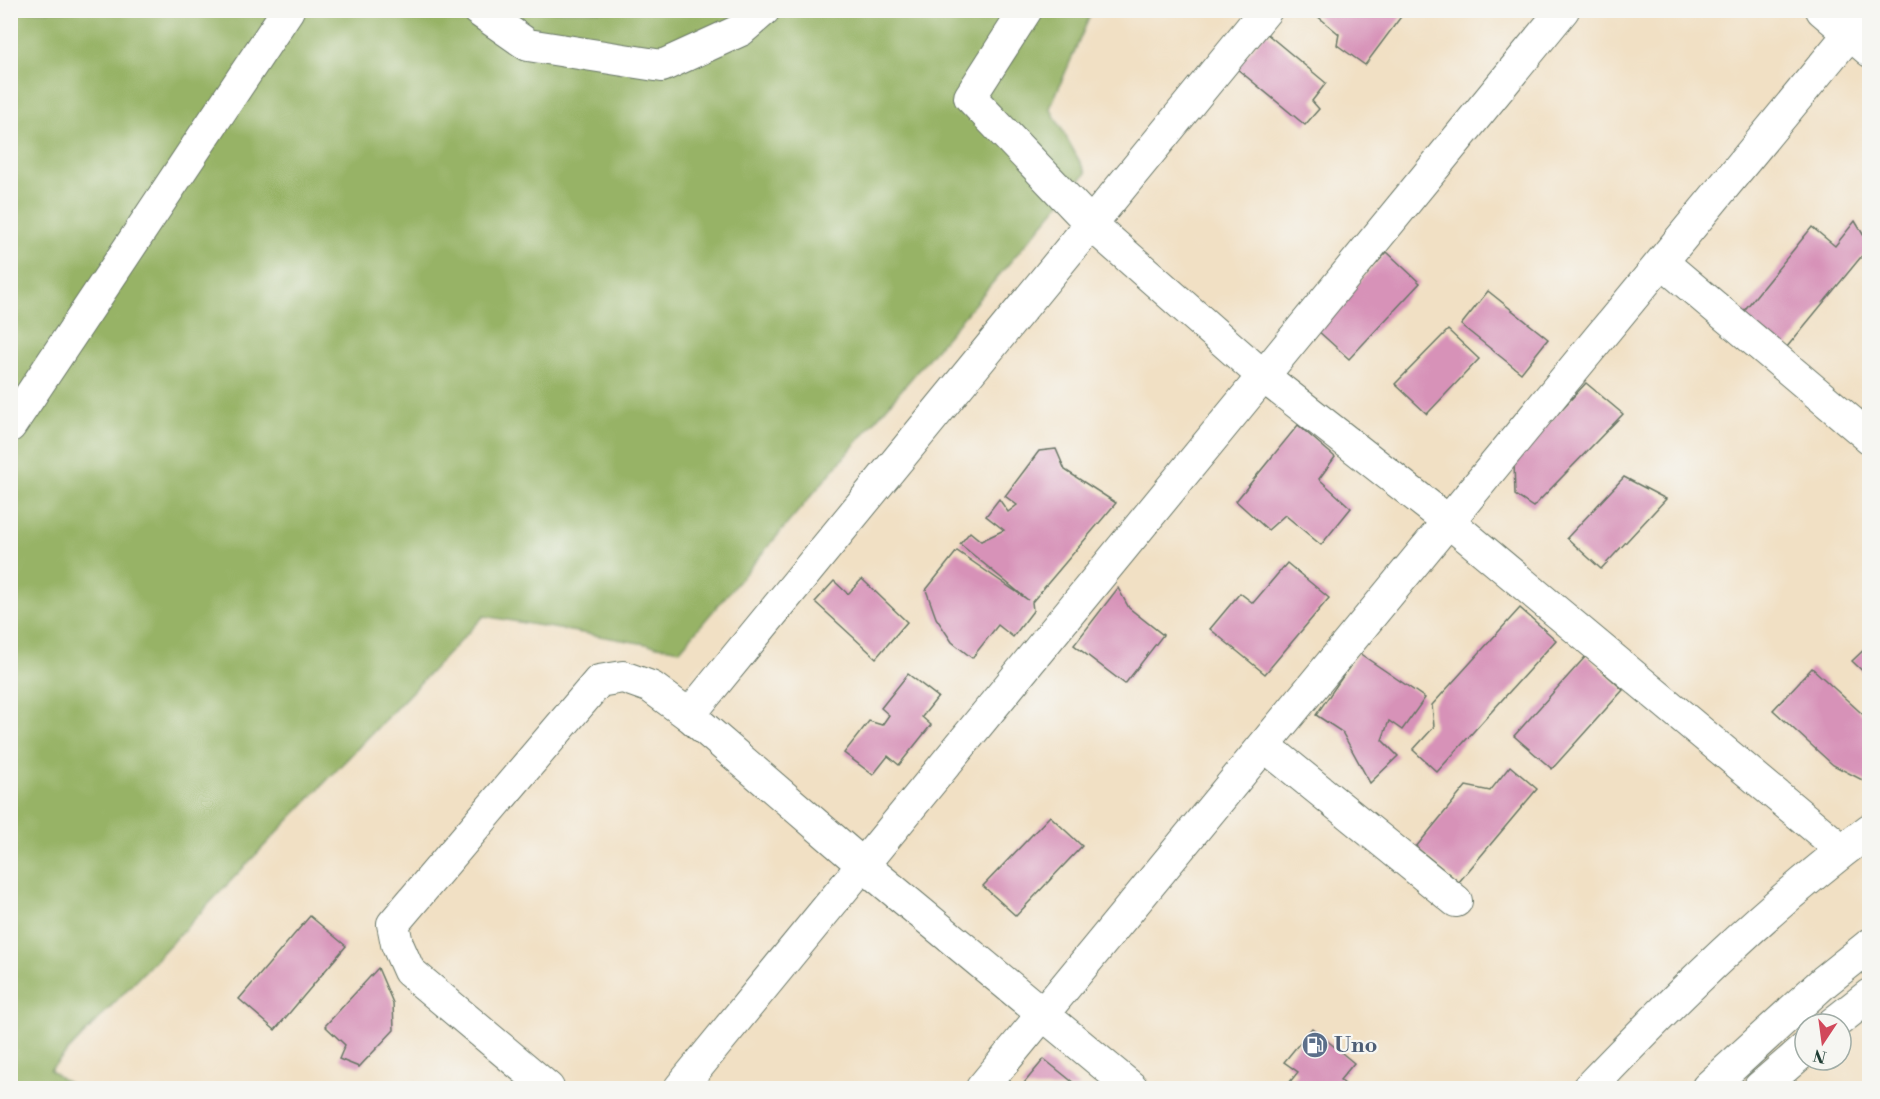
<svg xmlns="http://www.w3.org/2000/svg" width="1880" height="1099" viewBox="0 0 1880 1099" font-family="'Libre Bodoni',serif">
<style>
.forest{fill:#97b366;stroke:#5b784d;stroke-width:1.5}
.building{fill:#d792b8}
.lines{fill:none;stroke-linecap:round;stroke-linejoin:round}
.minor-casing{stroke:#687666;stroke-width:34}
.tertiary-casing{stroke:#687666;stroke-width:35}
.trunk-casing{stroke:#687666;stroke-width:35}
.minor{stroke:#fff;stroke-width:32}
.tertiary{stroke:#fff;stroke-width:33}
.trunk{stroke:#fff;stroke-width:33}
.labels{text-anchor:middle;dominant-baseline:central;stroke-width:4.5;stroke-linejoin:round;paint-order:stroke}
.service-label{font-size:22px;font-weight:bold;fill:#4e5e75;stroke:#f6f6f2;text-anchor:start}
</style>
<rect width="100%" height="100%" fill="#f6f6f2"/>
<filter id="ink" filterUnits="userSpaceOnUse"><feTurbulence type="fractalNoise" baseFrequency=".0167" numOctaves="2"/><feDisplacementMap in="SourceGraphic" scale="12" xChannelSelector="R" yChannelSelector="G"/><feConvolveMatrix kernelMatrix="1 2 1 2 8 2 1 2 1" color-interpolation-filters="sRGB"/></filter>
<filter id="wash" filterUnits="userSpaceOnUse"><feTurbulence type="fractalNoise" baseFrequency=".008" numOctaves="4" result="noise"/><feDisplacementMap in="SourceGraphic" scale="24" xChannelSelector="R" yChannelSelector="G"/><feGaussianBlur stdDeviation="1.35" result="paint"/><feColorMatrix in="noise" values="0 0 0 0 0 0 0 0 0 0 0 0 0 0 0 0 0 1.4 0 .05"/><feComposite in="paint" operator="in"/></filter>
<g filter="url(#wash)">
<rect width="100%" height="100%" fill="#f1e0c4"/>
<polygon class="forest" points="10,11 1092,11 1050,108 1086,173 680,650 484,616 50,1070 75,1088 11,1088"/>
<g id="blocks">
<g class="building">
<polygon points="1310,10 1406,10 1365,65 1337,45 1339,34"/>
<polygon points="1266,33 1326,83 1312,101 1319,109 1305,125 1236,68"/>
<polygon points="1855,221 1870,246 1782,353 1738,318 1812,227 1835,246"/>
<polygon points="1387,252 1420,283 1349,359 1316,329"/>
<polygon points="1488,291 1548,339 1521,373 1461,325"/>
<polygon points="1448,330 1479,359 1427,414 1395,384"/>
<polygon points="1586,383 1623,414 1533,507 1515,495 1514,461"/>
<polygon points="1298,425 1335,457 1319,479 1351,508 1321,545 1285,515 1268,530 1236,501"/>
<polygon points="1056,449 1065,470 1116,503 1032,602 1033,611 1013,637 998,625 972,658 952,642 936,618 926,590 957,551 1028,600 960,544 970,532 981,541 1004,530 986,516 999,499 1008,512 1017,505 1005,496 1039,451"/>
<polygon points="1624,477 1666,499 1601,569 1567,538"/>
<polygon points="1287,563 1329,598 1265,674 1210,629 1240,593 1253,603"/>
<polygon points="862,579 907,622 876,658 815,602 834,581 848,594"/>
<polygon points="1118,588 1129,608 1163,635 1125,684 1074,645"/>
<polygon points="1520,608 1556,640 1437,772 1413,750 1434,727 1432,705"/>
<polygon points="1870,644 1870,678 1852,661"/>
<polygon points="1359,653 1425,698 1402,730 1389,721 1382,740 1398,756 1370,783 1342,732 1316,715"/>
<polygon points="1586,656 1623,690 1552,769 1514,736"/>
<polygon points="1812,668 1870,721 1870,784 1833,765 1773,710"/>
<polygon points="908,674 938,697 922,717 931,725 899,765 888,756 873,775 844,753 869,721 882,725 889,715 881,708"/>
<polygon points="1510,766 1537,789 1459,882 1416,847 1466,786 1490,791"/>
<polygon points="1050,816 1082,846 1016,916 983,886"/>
<polygon points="310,916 346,946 275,1030 239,999"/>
<polygon points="378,968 393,1003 394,1030 359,1067 339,1059 345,1045 325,1026"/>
<polygon points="1312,1028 1354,1063 1340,1080 1350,1088 1285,1088 1298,1072 1284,1062"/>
<polygon points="1044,1059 1080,1088 1020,1088"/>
</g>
</g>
</g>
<g filter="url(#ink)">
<use href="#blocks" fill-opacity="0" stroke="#687666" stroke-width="1.5"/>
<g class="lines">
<defs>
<g id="minor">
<polyline points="478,10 528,45 662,66 741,30 764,10"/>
<polyline points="1026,10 970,97 1092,225 1263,376 1448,521 1842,850"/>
<polyline points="1822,10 1870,51"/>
<polyline points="1663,263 1870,438"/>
<polyline points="10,426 288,10"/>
<polyline points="689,715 1266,10"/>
<polyline points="1265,746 1456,901"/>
<polyline points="548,1088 409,971 397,944 393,924 599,681 623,677 651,687 689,715 863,865 1132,1088"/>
<polyline points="680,1088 1563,10"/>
<polyline points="982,1088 1869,10"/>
</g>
<path id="tertiary" d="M1589,1088C1677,996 1767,907 1870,830"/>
<g id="trunk">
<polyline points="1833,1024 1870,995"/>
<polyline points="1708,1088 1825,981 1870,945"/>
<polyline points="1760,1088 1805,1049"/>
</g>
</defs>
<use href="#minor" class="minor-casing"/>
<use href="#tertiary" class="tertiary-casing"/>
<use href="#trunk" class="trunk-casing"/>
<use href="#minor" class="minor"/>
<use href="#tertiary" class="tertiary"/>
<use href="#trunk" class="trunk"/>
</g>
</g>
<defs>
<symbol id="fuel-disc" viewBox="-11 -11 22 22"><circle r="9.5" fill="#5c6f8a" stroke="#f6f6f2"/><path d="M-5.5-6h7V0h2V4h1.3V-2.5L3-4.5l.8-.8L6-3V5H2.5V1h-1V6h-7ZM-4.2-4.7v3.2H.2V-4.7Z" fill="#fff"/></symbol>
</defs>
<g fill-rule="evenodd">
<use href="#fuel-disc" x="1300" y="1030" width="30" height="30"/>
</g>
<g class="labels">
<g class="service-label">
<text x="1334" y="1045">Uno</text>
</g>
</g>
<rect width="1880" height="1099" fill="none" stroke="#f6f6f2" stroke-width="36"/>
<g transform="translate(1823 1042) rotate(193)"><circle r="28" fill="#f6f6f2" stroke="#a0aca6" stroke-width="1.5"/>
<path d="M0-4.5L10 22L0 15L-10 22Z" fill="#d1495b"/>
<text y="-9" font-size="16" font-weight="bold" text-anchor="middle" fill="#1f3d34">N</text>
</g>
</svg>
